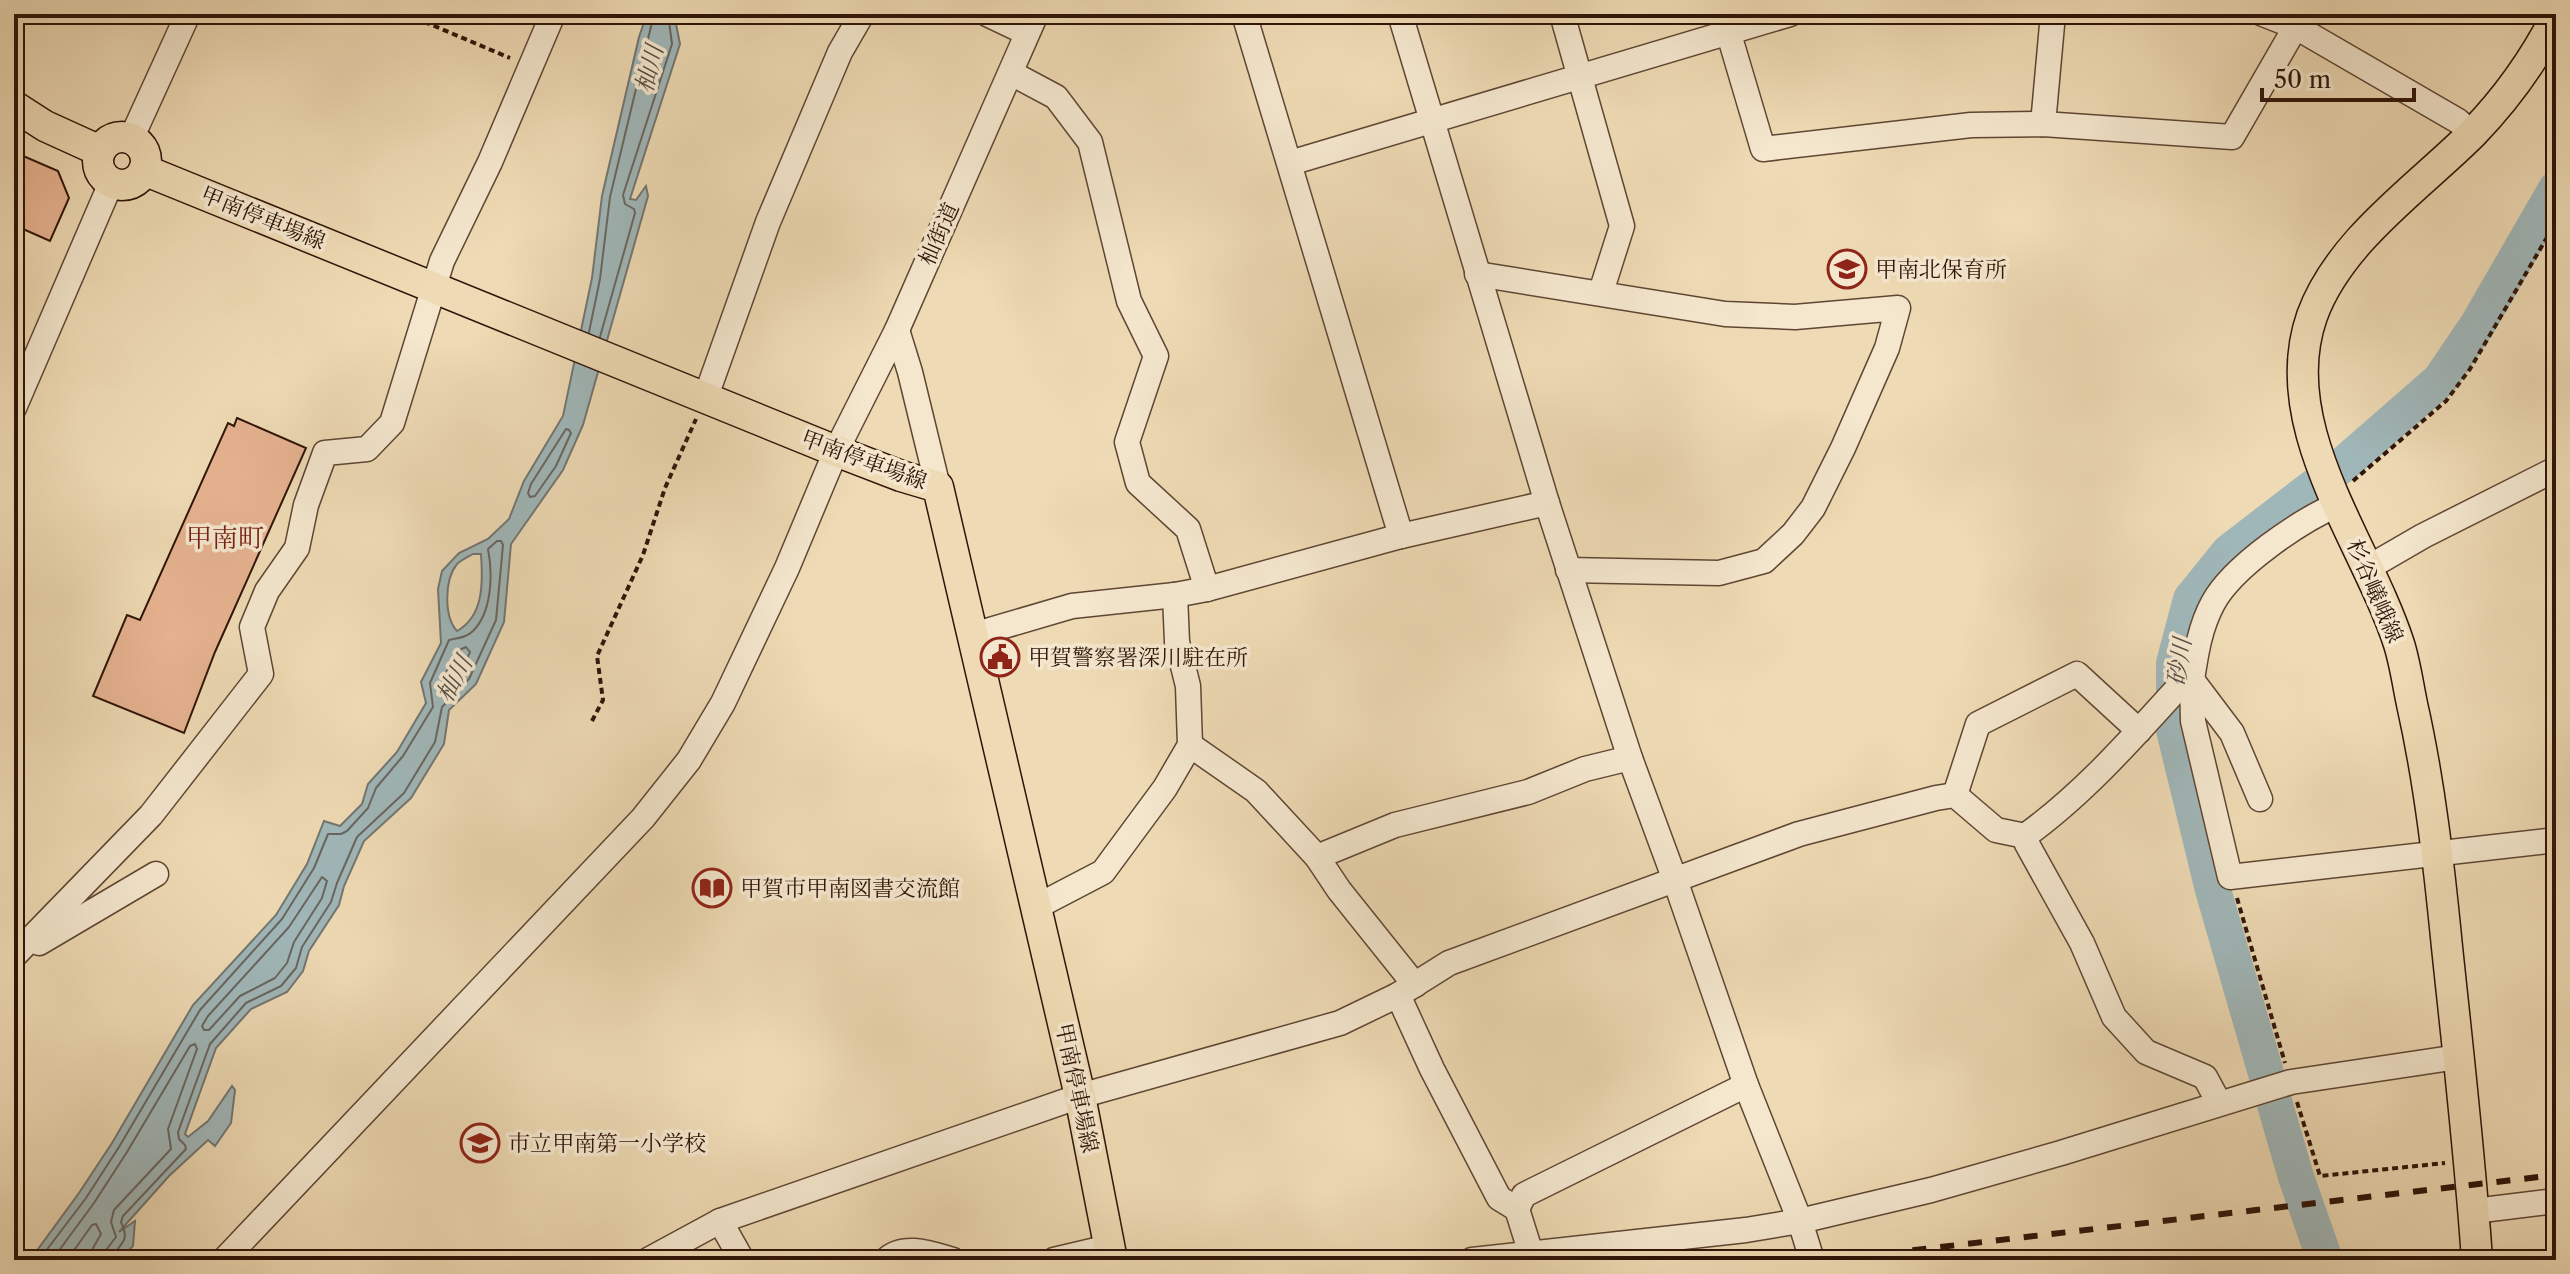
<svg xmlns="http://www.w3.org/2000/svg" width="2570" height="1274" viewBox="0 0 2570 1274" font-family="'Libre Caslon Text','Noto Serif JP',serif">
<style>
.water{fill:#a0b7b9;stroke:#737672;stroke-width:2;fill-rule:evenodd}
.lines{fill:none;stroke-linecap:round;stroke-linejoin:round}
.shore{stroke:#686660;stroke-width:2}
.river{stroke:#a0b7b9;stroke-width:36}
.building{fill:#e7b391;stroke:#2f1408;stroke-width:2}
.minor-casing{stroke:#5f4633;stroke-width:27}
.major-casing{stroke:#2f1408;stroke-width:33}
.path{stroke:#2f1408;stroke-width:4;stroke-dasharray:6 4;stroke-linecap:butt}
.minor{stroke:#f4e7ce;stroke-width:24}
.major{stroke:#eedab4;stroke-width:30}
.rail{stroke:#2f1408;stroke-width:6;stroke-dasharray:14 14;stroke-linecap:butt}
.labels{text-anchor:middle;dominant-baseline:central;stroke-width:7;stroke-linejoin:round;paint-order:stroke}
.street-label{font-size:22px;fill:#2f1408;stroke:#f4e7ce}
.poi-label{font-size:22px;fill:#2f1408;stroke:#f4e7ce;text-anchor:start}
.water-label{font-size:24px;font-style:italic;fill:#574d46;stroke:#f4e7ce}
.quarter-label{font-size:26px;fill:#7a1f14;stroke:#f4e7ce}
</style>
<rect width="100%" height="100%" fill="#eedab4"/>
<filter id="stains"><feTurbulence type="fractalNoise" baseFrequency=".0025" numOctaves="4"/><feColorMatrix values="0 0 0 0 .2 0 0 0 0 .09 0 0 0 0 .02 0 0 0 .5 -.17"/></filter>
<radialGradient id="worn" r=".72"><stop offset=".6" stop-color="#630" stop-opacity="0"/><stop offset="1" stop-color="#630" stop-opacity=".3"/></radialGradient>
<path class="water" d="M647,14H676L675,19L680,44L630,199L636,200L646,186L648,196L583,425L563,470L511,544L504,622L476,684L449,710L444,744L411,798L364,841L344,886L339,905L309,951L303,971L287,992L251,1009L216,1048L185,1134L188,1137L208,1121L232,1086L235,1090L231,1123L215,1146L208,1140L169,1176L119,1232L135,1221L133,1246L119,1260H30L79,1193L112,1143L193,1005L276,915L307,864L324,821L340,826L362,804L368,784L397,752L426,703L421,682L441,643L438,589L442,571L459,553L488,539L509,519L524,481L563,416L592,278L602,196L639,37ZM473,554H481C483,582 484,616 457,631C444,617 444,580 457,564C461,560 468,557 473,554Z"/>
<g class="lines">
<g class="shore">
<polyline points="589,332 600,279 610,197 654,14"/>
<polyline points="600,337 635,213 634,209 625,204 623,195 672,44 668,14"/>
<polygon points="566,429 569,430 571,433 556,466 535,496 530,497 528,493 531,484"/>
<path d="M466,647L470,652C464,666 458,682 443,686L442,681L457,651Z"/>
<polygon points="322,877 327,881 322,898 294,942 287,963 275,978 240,996 209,1030 204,1030 202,1026 208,1016 289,927"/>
<path d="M39,1260L86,1198L119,1147L200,1010L282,919L314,868L328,834H341L347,831L368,808L376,788L403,756L433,707L430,683L449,640C457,638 466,638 473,631C492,612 493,574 488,549L497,541H501L503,545L496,620L469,679L442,707L435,742L404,793L357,837L337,883L331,902L302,947L296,968L281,986L246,1003L210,1044L178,1132L179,1139L185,1145L186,1149L123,1216L121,1222C132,1246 116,1241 114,1260"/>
<polyline points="52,1260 94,1203 127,1152 190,1046 195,1044 197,1049 168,1129 171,1149 114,1210 111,1222 116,1237 106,1250 104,1260"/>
<polyline points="67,1260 92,1225 96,1224 101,1234 93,1248 92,1260"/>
</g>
<polyline class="river" points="2325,1260 2296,1177 2213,890 2174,730 2174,663 2191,599 2229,552 2345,463 2440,380 2478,324 2556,189"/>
</g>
<g class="building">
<polygon points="14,152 58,171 69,198 50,241 14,225"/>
<polygon points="237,418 306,448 215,652 184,733 93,696 127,615 140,620 228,423 234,426"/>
</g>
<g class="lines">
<defs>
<g id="minor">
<polyline points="987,14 1027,33"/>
<polyline points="1244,14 1401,536"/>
<polyline points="1400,14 1547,503 1630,758 1675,880 1746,1085 1800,1221 1812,1260"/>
<polyline points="1562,14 1622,226 1601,292"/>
<polyline points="1723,14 1763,149 1971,125 2043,124 2232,137 2303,14"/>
<polyline points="2263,14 2296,27 2458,121 2472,133"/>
<polyline points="1011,73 1056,97 1090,142 1129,301 1156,356 1127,442 1138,483 1188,529 1207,589"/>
<polyline points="2043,124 2053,14"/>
<polyline points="131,139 188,14"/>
<polyline points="1290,163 1790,14"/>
<polyline points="1477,274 1725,314 1795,317 1898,308 1887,348 1843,448 1813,508 1793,534 1764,561 1719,573 1568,570"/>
<polyline points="897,330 910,372 938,487"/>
<polyline points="705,399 768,222 840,52 862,14"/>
<polyline points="14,408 111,183"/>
<polyline points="2366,569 2423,536 2556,469"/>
<polyline points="973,635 1072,606 1175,595 1207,589 1401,536 1547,503"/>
<polyline points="2192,680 2193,721 2230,877 2556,840"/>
<polyline points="2192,680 2232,733 2260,799"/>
<polyline points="1190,745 1256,791 1317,857 1339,890 1415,985"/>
<polyline points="1955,795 1978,724 2077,674 2139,731"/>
<polyline points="2025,836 2027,844 2082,943 2114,1017 2146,1052 2205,1077 2219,1103"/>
<polyline points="1317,857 1395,825 1528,792 1585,769 1630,758"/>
<polyline points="1036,907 1103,872 1165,788 1190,745 1188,686 1177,642 1175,595"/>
<polyline points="39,943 156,874"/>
<polyline points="14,956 151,815 261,674 252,627 267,591 297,548 306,505 325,453 367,449 392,423 442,261 490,162 553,14"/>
<polyline points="1398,995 1432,1069 1499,1198 1517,1209"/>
<polyline points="2474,1211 2556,1201"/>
<polyline points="720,1221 742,1260"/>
<polyline points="224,1260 643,818 689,760 723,703 787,568 836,451 897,330 1036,14"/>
<path d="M648,1260L720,1221L1080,1096L1340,1023L1398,995L1449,963L1799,834L1936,798L1955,795L1996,830L2025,836C2085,793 2135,735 2185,680H2192C2196,653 2200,627 2213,603C2233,566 2301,520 2339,504"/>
<path d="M886,1260C904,1243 932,1254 953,1260"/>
<polyline points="1054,1260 1109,1247"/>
<polyline points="1472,1260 1746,1230 1800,1221 1931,1190 2061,1153 2291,1082 2458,1057"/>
<polyline points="1533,1260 1517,1209 1524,1195 1746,1085"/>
</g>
<g id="major">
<polyline points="14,106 45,126 100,151"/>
<circle cx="122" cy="161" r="24"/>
<polyline points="144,170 836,451 901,476 938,487 1080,1096 1112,1260"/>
<path d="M2477,1260C2470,1155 2458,1052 2447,947C2439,866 2430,784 2412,704C2408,685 2405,663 2399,644C2366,542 2273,427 2312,316C2339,241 2418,188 2473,133C2507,98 2534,60 2556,17"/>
</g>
</defs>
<use href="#minor" class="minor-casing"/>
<use href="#major" class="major-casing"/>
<g class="path">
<polyline points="406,14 510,58"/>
<polyline points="2353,481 2446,401 2470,369 2556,222"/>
<polyline points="592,721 603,700 597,656 643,555 665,488 696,419"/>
<polyline points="2237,898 2285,1063"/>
<polyline points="2297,1102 2320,1176 2445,1163"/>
</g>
<use href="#minor" class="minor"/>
<use href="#major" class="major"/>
<polyline class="rail" points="1829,1260 2556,1175"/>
</g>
<defs>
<symbol id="school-ring" viewBox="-11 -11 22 22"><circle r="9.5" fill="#f4e7ce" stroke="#8f2418" stroke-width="1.5"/><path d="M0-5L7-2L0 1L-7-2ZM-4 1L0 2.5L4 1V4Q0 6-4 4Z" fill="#8f2418"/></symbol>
<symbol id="civic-ring" viewBox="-11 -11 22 22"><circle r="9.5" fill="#f4e7ce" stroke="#8f2418" stroke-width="1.5"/><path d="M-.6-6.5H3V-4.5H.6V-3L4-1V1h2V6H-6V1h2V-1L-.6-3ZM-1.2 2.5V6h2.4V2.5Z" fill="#8f2418"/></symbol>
<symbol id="library-ring" viewBox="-11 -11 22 22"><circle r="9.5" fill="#f4e7ce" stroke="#8f2418" stroke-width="1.5"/><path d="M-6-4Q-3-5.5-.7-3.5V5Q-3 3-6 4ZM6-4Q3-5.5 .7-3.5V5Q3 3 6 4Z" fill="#8f2418"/></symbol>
</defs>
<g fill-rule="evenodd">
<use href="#school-ring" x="1825" y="247" width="44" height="44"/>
<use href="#civic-ring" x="978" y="635" width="44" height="44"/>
<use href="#library-ring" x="690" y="866" width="44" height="44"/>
<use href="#school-ring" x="458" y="1121" width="44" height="44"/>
</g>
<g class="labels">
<g class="street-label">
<text transform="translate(263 218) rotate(22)">甲南停車場線</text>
<text transform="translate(939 234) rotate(-66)">杣街道</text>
<text transform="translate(864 460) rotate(20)">甲南停車場線</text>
<text transform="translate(2375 591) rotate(67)">杉谷嶬峨線</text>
<text transform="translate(1077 1088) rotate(78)">甲南停車場線</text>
</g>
<g class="poi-label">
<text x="1875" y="269">甲南北保育所</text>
<text x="1028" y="657">甲賀警察署深川駐在所</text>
<text x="740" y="888">甲賀市甲南図書交流館</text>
<text x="508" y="1143">市立甲南第一小学校</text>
</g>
<g class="water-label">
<text transform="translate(649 69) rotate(-76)">杣川</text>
<text transform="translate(2179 662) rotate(-82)">砂川</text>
<text transform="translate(454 679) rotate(-62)">杣川</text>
</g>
<g class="quarter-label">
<text x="225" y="538">甲南町</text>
</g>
</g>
<rect width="2570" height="1274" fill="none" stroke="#eedab4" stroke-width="48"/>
<rect x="16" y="16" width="2538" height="1242" fill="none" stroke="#2f1408" stroke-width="4"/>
<rect x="24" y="24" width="2522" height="1226" fill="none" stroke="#2f1408" stroke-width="2"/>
<path d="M2262 88v12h152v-12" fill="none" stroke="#2f1408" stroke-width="4"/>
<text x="2274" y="88" font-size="24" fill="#2f1408" stroke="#f4e7ce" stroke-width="6" paint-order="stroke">50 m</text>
<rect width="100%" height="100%" filter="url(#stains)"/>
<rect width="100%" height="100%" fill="url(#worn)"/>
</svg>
